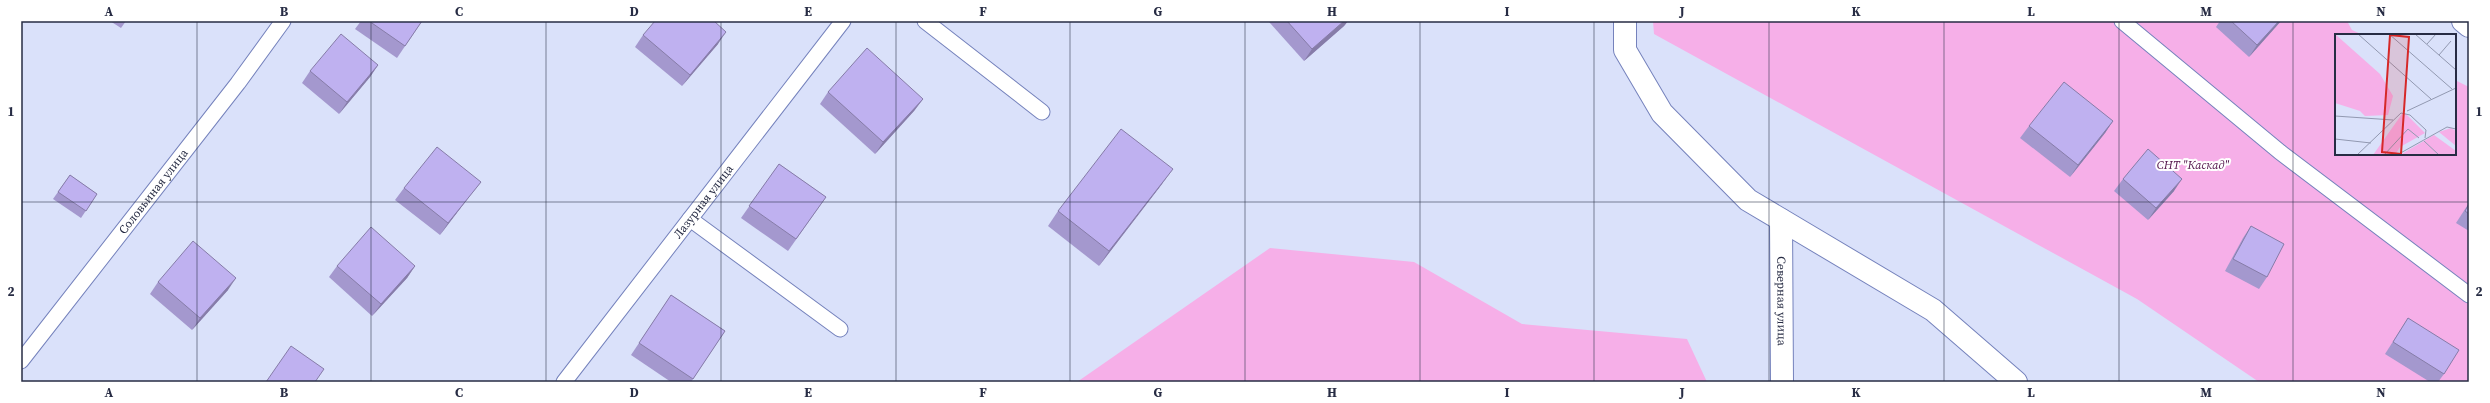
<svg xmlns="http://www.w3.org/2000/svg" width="2490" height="403" viewBox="0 0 2490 403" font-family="'Source Serif 4',serif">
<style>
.green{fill:#f6afe8}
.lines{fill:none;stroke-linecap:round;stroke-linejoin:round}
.lane-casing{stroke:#7582bc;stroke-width:17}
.street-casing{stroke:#7582bc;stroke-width:24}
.lane{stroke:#fff;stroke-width:15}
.street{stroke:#fff;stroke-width:22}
.wall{fill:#a498ce}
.shaded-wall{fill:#867ca8}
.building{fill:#bfb1f0;stroke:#867ca8}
.grid{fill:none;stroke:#272c44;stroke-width:1;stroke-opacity:0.55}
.labels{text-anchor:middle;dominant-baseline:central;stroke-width:4;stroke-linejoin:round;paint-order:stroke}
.park-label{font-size:12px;font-style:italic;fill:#53144b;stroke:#fff}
.street-label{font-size:12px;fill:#272c44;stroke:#fff}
.inset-road{fill:none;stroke:#9299b1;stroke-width:1}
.view{fill:#d62828;fill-opacity:0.15;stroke:#d62828;stroke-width:2}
.inset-edge{fill:none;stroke:#272c44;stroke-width:2}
.neatline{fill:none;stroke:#272c44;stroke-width:1.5}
.grid-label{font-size:13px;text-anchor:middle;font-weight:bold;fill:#272c44}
</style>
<rect width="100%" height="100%" fill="#dae1fa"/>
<g class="green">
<polygon points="1653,21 2347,21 2352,30 2363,35 2336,35 2336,154 2455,154 2455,80 2469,87 2469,382 2259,382 2137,299 1654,34"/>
<polygon points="1270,248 1414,262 1522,324 1687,339 1707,382 1077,382"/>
</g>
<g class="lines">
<defs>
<g id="lane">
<polyline points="925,21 1042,112"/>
<polyline points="2122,21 2280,152 2469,295"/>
<polyline points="690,219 840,329"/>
<path id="s1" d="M21,361L238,83L283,21"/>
<path id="s2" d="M564,382L843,21"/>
</g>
<g id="street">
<polyline points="1625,21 1625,50 1662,113 1748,200 1933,310 2016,382"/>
<polyline points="2463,21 2469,26"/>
<path id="s3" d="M1781,220L1782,382"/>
</g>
</defs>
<use href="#lane" class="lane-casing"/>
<use href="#street" class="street-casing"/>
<use href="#lane" class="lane"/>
<use href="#street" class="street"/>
</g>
<g class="wall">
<polygon points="110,21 126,21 121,28"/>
<polygon points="361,21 422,21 397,58 355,29"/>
<polygon points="1269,21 1348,21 1344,26 1304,61 1269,22"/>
<polygon points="2220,21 2281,21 2249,57 2216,27"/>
<polygon points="643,35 718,44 682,86 635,47"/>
<polygon points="378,65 370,77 339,114 302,83 310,71"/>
<polygon points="828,92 923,99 914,111 875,154 820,104"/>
<polygon points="2113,121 2105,133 2070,177 2020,138 2029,126"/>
<polygon points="779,164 826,197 788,251 741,218"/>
<polygon points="70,175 97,194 81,218 53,199"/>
<polygon points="2123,179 2174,191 2148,220 2114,191"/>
<polygon points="481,182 472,193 440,235 395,200 404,188"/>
<polygon points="1162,184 1099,266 1048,226 1058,211"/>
<polygon points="2469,203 2469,231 2456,223"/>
<polygon points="2251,226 2267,277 2259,289 2225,271 2243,238"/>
<polygon points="337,266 415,266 407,278 372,316 329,277"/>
<polygon points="158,282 228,290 192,330 150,294"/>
<polygon points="671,295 725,331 691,382 671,382 631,355"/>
<polygon points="2408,318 2444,374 2438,382 2430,382 2385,354"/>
</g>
<g class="shaded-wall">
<polygon points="1344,21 1348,21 1344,26 1304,61 1312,49"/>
<polygon points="2279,21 2281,21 2249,57 2257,45"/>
<polygon points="726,32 718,44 682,86 690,75"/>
<polygon points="378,65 370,77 339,114 347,102"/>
<polygon points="923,99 914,111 875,154 883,142"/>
<polygon points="2113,121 2105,133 2070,177 2078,165"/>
<polygon points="1173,169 1162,184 1099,266 1109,251"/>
<polygon points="2182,179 2174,191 2148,220 2156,208"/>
<polygon points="481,182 472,193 440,235 448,223"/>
<polygon points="415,266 407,278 372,316 381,304"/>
<polygon points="236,278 228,290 192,330 200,318"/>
</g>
<g class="building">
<polygon points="369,21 422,21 405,46"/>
<polygon points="655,21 714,21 726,32 690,75 643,35"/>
<polygon points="1287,21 1344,21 1312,49"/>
<polygon points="2231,21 2279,21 2257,45"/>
<polygon points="341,34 378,65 347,102 310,71"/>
<polygon points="867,48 923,99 883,142 828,92"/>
<polygon points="2064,82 2113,121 2078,165 2029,126"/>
<polygon points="1121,129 1173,169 1109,251 1058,211"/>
<polygon points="437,147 481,182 448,223 404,188"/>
<polygon points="2148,149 2182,179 2156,208 2123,179"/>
<polygon points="779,164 826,197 796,239 749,206"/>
<polygon points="70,175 97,194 86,211 58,192"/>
<polygon points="2469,204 2469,214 2465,211"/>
<polygon points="2251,226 2284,244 2267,277 2233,259"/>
<polygon points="371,227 415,266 381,304 337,266"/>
<polygon points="193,241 236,278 200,318 158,282"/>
<polygon points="671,295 725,331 693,379 639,343"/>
<polygon points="2408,318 2459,350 2444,374 2393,342"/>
<polygon points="291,346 324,369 315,382 266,382"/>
</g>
<path class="grid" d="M197,21V382M371,21V382M546,21V382M721,21V382M896,21V382M1070,21V382M1245,21V382M1420,21V382M1594,21V382M1769,21V382M1944,21V382M2119,21V382M2293,21V382M21,202H2469"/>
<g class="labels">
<g class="park-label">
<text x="2193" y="165">СНТ "Каскад"</text>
</g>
<g class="street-label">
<text stroke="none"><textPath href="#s1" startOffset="215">Соловьиная улица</textPath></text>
<text stroke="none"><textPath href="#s2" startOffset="228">Лазурная улица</textPath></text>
<text stroke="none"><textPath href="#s3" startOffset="81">Северная улица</textPath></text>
</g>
</g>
<g transform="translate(2335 34)">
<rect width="121" height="121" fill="#dae1fa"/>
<path d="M0,0L45,40L58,62L53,81L30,82L25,77L0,69ZM67,80H71L90,99L65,113L60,121H38ZM116,94L121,97V112L104,98ZM99,101L121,117V121H65Z" fill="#f6afe8"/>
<path class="inset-road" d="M23,0L96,65M54,0L117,55M80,0L121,36M92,10L101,0M104,21L116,7M72,77L121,54M0,82L58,86M0,105L36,109M89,107L104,121M22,121L66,79L75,81L91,96L90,104M49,121L73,95L84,104M62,121L112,93L121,95"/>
<path class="view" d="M55,1L74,3L66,120L47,118Z"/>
<rect width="121" height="121" class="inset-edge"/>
</g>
<rect width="2490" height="403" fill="none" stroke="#ffffff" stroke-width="44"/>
<rect x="22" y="22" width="2446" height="359" class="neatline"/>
<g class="grid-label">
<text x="109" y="16">A</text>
<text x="284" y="16">B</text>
<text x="459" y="16">C</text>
<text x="634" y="16">D</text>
<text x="808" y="16">E</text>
<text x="983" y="16">F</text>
<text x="1158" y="16">G</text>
<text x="1332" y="16">H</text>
<text x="1507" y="16">I</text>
<text x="1682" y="16">J</text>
<text x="1856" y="16">K</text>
<text x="2031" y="16">L</text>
<text x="2206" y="16">M</text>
<text x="2381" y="16">N</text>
<text x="11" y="116">1</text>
<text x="2479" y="116">1</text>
<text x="11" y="296">2</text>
<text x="2479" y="296">2</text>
<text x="109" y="397">A</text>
<text x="284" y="397">B</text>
<text x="459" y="397">C</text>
<text x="634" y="397">D</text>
<text x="808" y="397">E</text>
<text x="983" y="397">F</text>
<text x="1158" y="397">G</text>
<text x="1332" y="397">H</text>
<text x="1507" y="397">I</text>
<text x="1682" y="397">J</text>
<text x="1856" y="397">K</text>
<text x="2031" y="397">L</text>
<text x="2206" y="397">M</text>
<text x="2381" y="397">N</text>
</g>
</svg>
